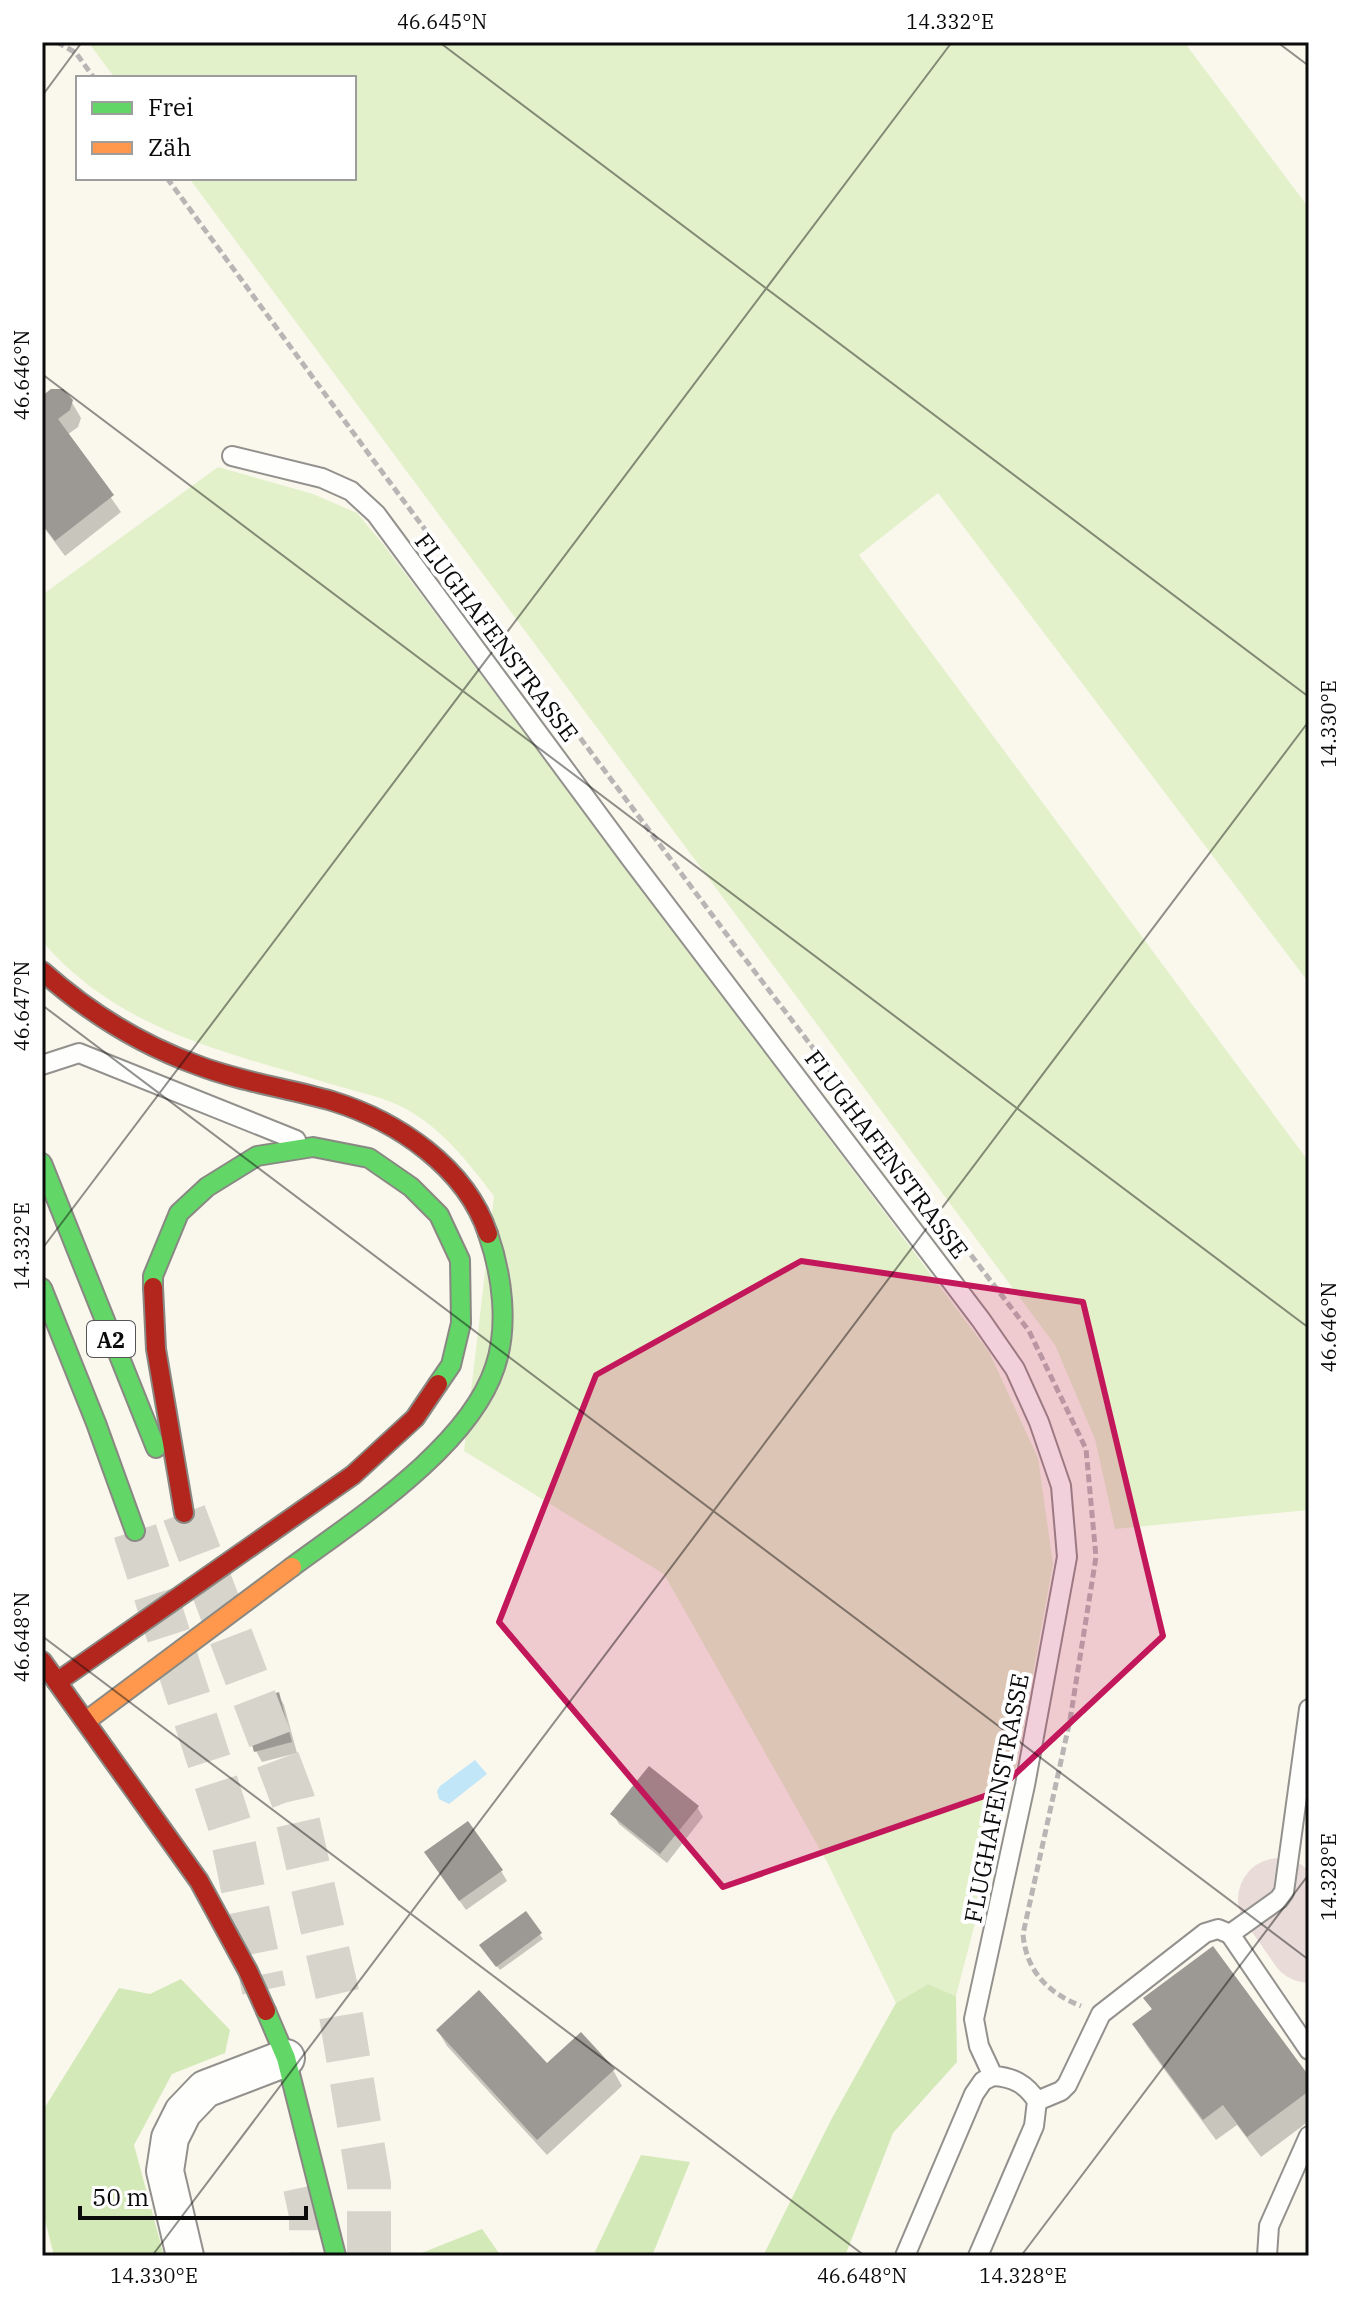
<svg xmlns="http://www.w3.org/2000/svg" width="1351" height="2298" viewBox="0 0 1351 2298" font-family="'IBM Plex Serif',serif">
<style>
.green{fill:#e3f1cb}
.forest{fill:#d4e9b8}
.water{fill:#c1e6f8}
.shadow{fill:#0003}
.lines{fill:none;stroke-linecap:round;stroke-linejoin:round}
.taxiway{stroke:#e9dcd8;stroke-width:82}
.building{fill:#9c9994}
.highway-tunnel{stroke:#d6d4cb;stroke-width:44;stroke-dasharray:44 22;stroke-linecap:butt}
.lane-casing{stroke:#93918d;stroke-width:22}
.street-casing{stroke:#93918d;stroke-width:40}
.fast-casing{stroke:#898883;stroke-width:22}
.slow-casing{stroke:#898883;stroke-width:22}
.jam-casing{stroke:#898883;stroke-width:22}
.path{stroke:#b7b6b5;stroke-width:5;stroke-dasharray:8 4;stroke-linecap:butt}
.lane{stroke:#fefefc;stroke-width:18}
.street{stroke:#fefefc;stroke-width:36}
.fast{stroke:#63d668;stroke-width:18}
.slow{stroke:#ff974d;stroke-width:18}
.jam{stroke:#b3261e;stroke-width:18}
.marked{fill:#c2185b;fill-opacity:0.2;stroke:#c2185b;stroke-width:6;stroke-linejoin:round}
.ticks{fill:none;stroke:#0b0b0b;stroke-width:2;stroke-opacity:0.45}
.labels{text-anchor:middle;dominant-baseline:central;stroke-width:8;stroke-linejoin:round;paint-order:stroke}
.shield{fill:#fff;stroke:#545454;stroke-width:2}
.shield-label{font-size:22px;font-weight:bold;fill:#0b0b0b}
.street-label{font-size:24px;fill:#0b0b0b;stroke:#fff}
.neatline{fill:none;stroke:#0b0b0b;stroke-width:3}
.ticks-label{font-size:20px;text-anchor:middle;fill:#0b0b0b}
</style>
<rect width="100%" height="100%" fill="#faf7ed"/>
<g class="green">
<polygon points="88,42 1184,42 1309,208 1309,983 938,493 859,555 1309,1162 1309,1510 1115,1529 1095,1439 1055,1345 189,178 354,178 354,78 115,78"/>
<path d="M218,467L313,494L357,513L383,544L989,1352L1038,1458L1053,1564L1017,1762L956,1996L928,1984L896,2003L827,1862L664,1574L464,1451L494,1196C467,1161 439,1124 398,1105C376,1095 350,1090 327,1083C221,1050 118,1030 42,941V595Z"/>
</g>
<g class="forest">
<polygon points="181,1979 230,2030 225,2053 172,2074 134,2145 164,2256 54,2256 42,2208 42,2112 119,1988 150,1994"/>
<polygon points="928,1984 956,1996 957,2062 893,2133 845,2256 763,2256 831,2120 896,2003"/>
<polygon points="641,2155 690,2162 652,2256 593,2256"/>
<polygon points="482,2229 501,2256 414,2256"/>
</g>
<polygon class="water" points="475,1760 487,1774 449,1804 439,1799 437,1791 440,1786"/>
<g class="shadow">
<polygon points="42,398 71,401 81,418 78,427 67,435 121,512 65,556 42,525"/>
<polygon points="278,1694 284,1705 297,1753 262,1762 256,1751"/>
<polygon points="697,1807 703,1817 667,1863 619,1824 613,1814"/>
<polygon points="433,1863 501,1871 507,1881 466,1910"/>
<polygon points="525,1914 543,1939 500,1970 484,1950"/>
<polygon points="1146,1999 1309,2079 1309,2121 1261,2157 1237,2125 1216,2140 1147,2046 1134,2025 1153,2011"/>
<polygon points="438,2031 546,2066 613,2070 622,2086 547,2155 447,2046"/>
</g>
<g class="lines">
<polyline class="taxiway" points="1279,1899 1309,1942"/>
</g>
<g class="building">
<polygon points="51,389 63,389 73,400 70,410 58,419 114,495 55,541 42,524 42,396"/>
<polygon points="279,1692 292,1742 254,1752 241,1705"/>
<polygon points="649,1766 699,1806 660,1854 610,1814"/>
<polygon points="468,1821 503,1870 459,1901 424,1852"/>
<polygon points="526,1911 542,1933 496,1967 479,1945"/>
<polygon points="1213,1946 1309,2076 1309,2091 1247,2137 1223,2105 1203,2120 1132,2024 1152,2009 1143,1998"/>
<polygon points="479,1990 547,2063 581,2032 615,2069 537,2140 436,2030"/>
</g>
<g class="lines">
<g class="highway-tunnel">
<polyline points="184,1513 293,1800 338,1997 369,2184 369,2256"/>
<polyline points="135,1531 230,1826 264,1990"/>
<polyline points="305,2187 311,2215 311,2256"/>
</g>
<defs>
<g id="lane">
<path d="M232,456L322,478L351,491L376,514L631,859L981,1320L1015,1369L1039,1422L1061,1486L1067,1557L1025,1785L974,2019L979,2046L993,2076C1013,2077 1026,2084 1037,2101L1034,2126L978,2256"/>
<polyline points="42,1065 79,1053 296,1140"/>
<polyline points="1309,1709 1284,1892 1279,1899 1230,1934 1309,2050"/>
<polyline points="1037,2101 1061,2091 1067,2085 1101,2014 1205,1933 1218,1929 1230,1934"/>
<polyline points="905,2256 974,2094 983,2081 993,2076"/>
<polyline points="1267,2256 1269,2226 1309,2136"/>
</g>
<polyline id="street" points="185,2256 165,2171 170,2138 183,2112 205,2089 286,2058"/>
<g id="fast">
<polyline points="42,1163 156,1448"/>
<polyline points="153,1287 153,1276 179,1213 207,1187 257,1156 313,1147 369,1158 411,1187 439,1215 460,1260 461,1323 451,1365 438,1384"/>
<polyline points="42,1288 96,1423 135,1531"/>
<path d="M292,1567C357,1519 469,1447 495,1367C509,1326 502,1274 488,1234"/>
<polyline points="266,2011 286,2058 336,2256"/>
</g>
<polyline id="slow" points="86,1721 292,1567"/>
<g id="jam">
<path d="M42,971C88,1012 139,1044 197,1065C241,1082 287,1088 332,1101C397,1121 466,1167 488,1234"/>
<polyline points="153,1287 156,1349 184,1513"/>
<polyline points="42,1661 199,1881 248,1971 266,2011"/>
<polyline points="57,1682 353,1475 415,1418 438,1384"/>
</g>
</defs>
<use href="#lane" class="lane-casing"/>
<use href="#street" class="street-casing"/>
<use href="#fast" class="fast-casing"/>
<use href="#slow" class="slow-casing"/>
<use href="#jam" class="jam-casing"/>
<g class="path">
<polyline points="57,42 76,53 94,78"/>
<path d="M167,178L371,457L739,951L1029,1331L1086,1449L1096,1557L1070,1720L1023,1934C1026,1971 1048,1993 1081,2006"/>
</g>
<use href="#lane" class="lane"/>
<use href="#street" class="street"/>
<use href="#fast" class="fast"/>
<use href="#slow" class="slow"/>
<use href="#jam" class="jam"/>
</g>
<path class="marked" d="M801,1261L1083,1302L1163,1636L996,1792L723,1887L499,1622L596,1375Z"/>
<path class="ticks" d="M439,42L1309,697M1277,42L1309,66M42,96L82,42M42,374L1309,1328M42,1005L1309,1960M42,1249L952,42M42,1636L865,2256M152,2256L1309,721M1021,2256L1309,1874"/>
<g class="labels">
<rect class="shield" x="87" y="1321" width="48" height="36" rx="6"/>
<g class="shield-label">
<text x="111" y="1339">A2</text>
</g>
<g class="street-label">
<text transform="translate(497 637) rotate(53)">FLUGHAFENSTRASSE</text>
<text transform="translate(887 1154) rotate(53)">FLUGHAFENSTRASSE</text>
<text transform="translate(996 1798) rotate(-79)">FLUGHAFENSTRASSE</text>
</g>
</g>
<rect width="1351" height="2298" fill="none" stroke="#ffffff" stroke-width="88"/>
<rect x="76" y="76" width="280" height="104" fill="#ffffff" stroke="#9d9d9d" stroke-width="2"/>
<rect x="92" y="102" width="40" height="12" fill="#63d668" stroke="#9d9d9d" stroke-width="2"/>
<text x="148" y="116" font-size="24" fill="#0b0b0b">Frei</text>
<rect x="92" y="142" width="40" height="12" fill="#ff974d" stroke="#9d9d9d" stroke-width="2"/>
<text x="148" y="156" font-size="24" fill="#0b0b0b">Zäh</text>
<path d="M80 2206v12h226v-12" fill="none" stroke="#0b0b0b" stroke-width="4"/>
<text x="92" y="2206" font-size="24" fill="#0b0b0b" stroke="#ffffff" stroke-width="6" paint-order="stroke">50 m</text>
<rect x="44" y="44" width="1263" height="2210" class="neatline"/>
<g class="ticks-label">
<text x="442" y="29">46.645°N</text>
<text x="950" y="29">14.332°E</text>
<text transform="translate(22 375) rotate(-90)" y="7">46.646°N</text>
<text transform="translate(1329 724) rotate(-90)" y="7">14.330°E</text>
<text transform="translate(22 1006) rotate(-90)" y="7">46.647°N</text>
<text transform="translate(22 1246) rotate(-90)" y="7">14.332°E</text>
<text transform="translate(1329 1327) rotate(-90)" y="7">46.646°N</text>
<text transform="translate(22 1637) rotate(-90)" y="7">46.648°N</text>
<text transform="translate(1329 1877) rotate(-90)" y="7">14.328°E</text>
<text x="154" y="2283">14.330°E</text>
<text x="862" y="2283">46.648°N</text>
<text x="1023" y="2283">14.328°E</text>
</g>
</svg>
